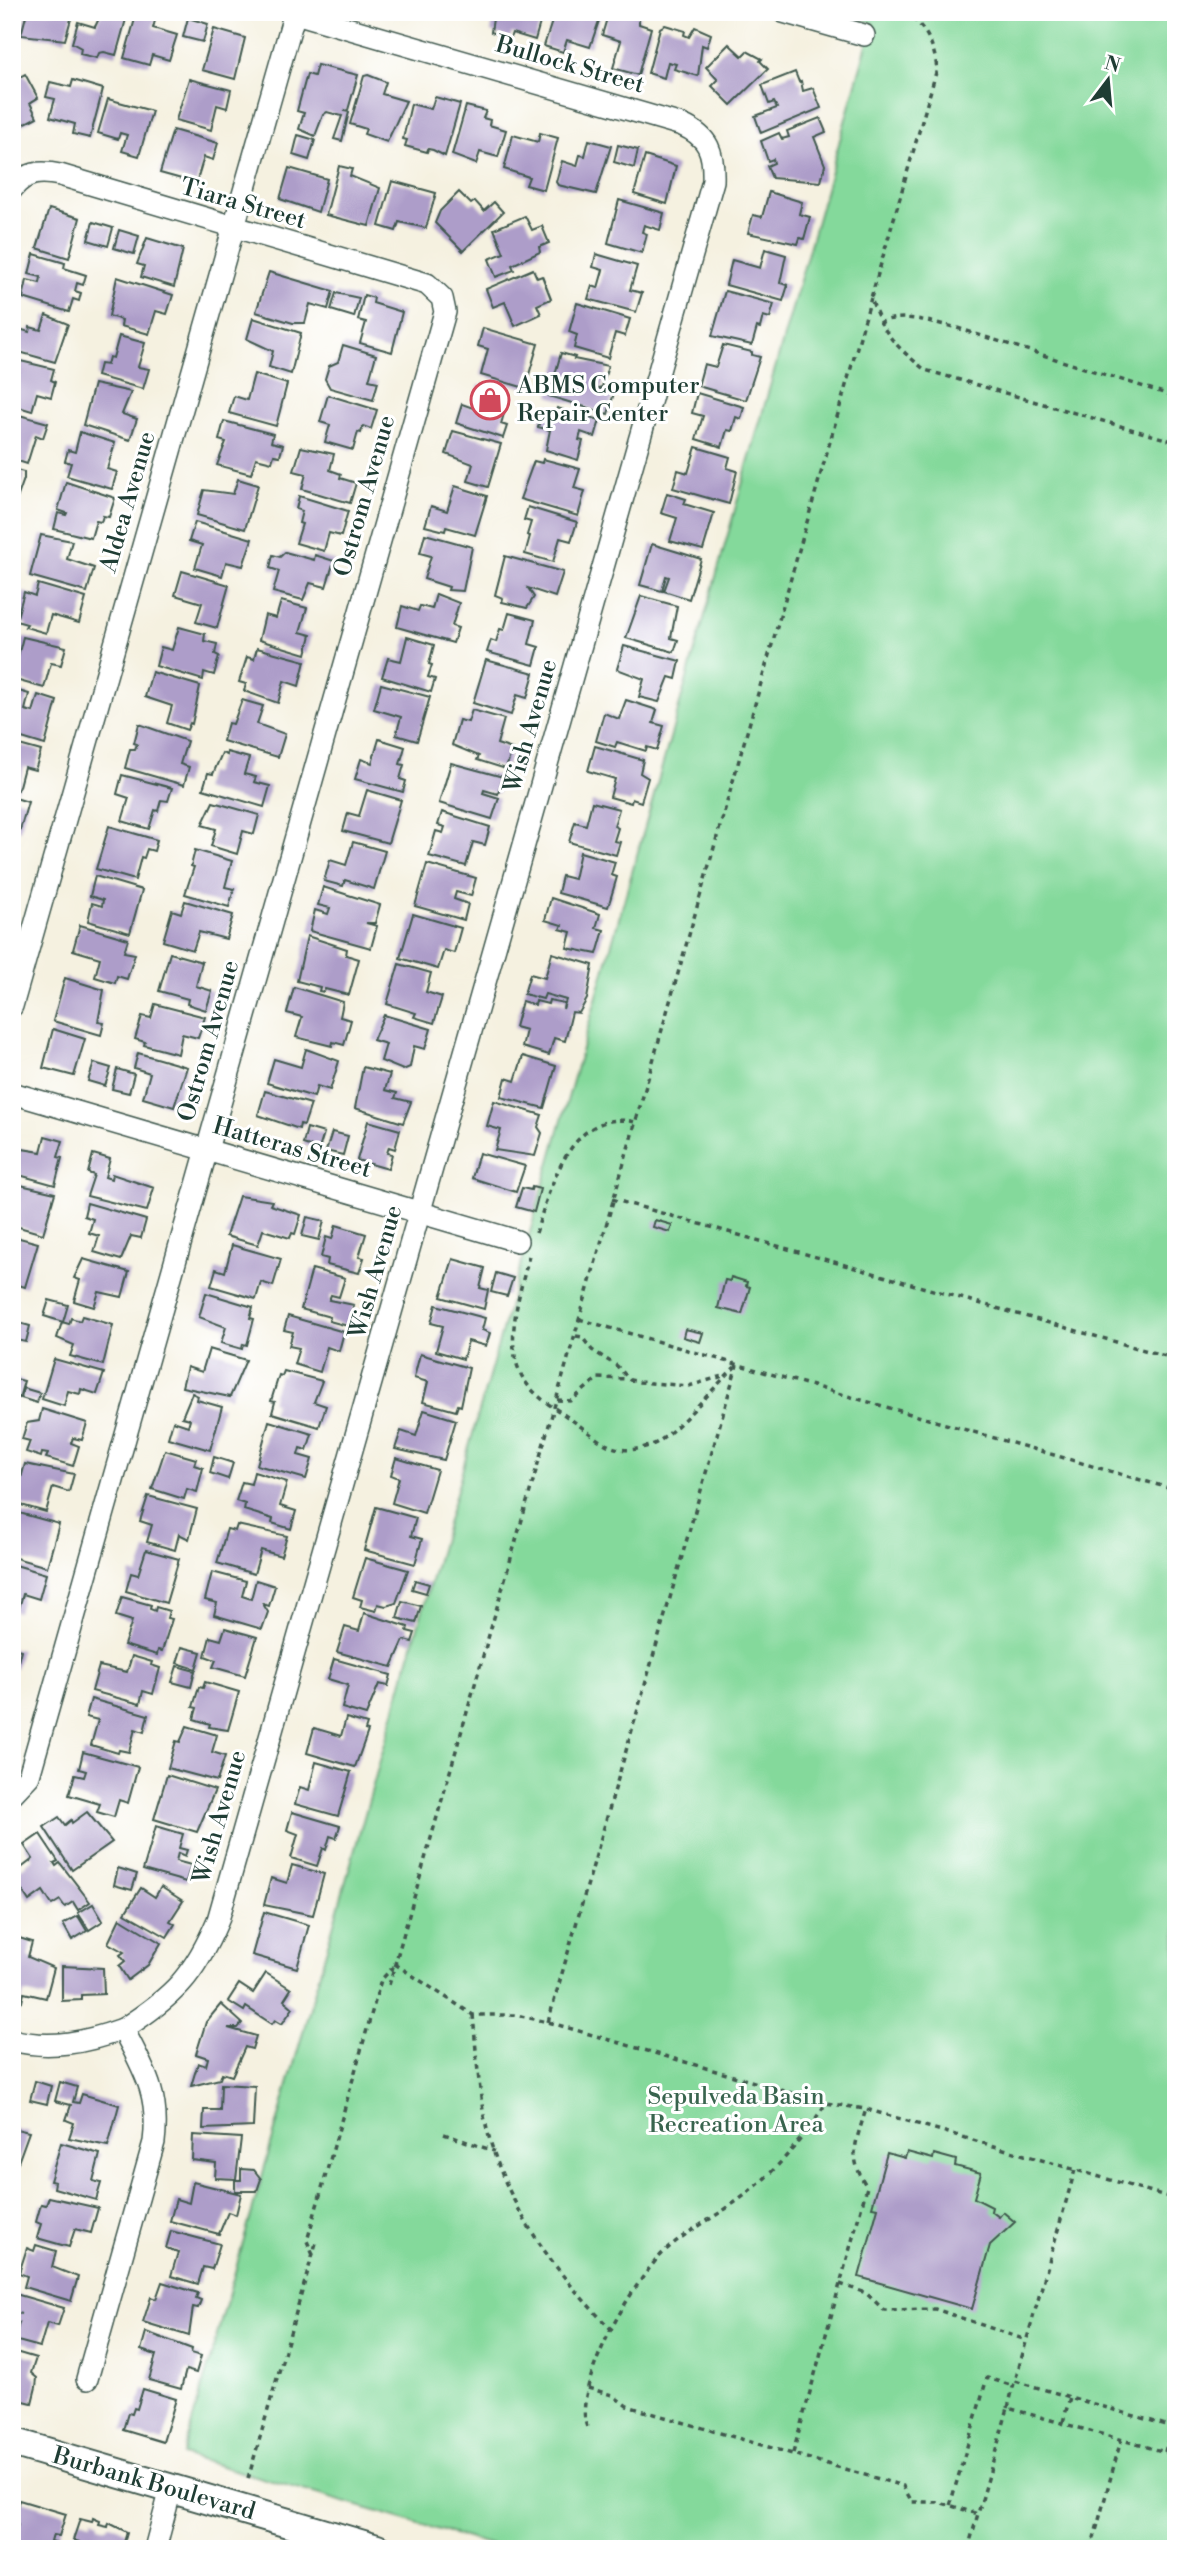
<svg xmlns="http://www.w3.org/2000/svg" width="1188" height="2561" viewBox="0 0 1188 2561" font-family="'Libre Bodoni',serif">
<style>
.green{fill:#84d99b;stroke:#528b68;stroke-width:2}
.building{fill:#ad9dc9}
.lines{fill:none;stroke-linecap:round;stroke-linejoin:round}
.minor-casing{stroke:#3f584e;stroke-width:24}
.major-casing{stroke:#3f584e;stroke-width:32}
.path{stroke:#3f584e;stroke-width:3.5;stroke-dasharray:5 5;stroke-linecap:butt}
.minor{stroke:#fff;stroke-width:21}
.major{stroke:#fff;stroke-width:28}
.labels{text-anchor:middle;dominant-baseline:central;stroke-width:6;stroke-linejoin:round;paint-order:stroke}
.street-label{font-size:24px;fill:#1f3d34;stroke:#fff}
.poi-label{font-size:24px;fill:#1f3d34;stroke:#fff;text-anchor:start}
.park-label{font-size:24px;fill:#38644e;stroke:#fff}
</style>
<rect width="100%" height="100%" fill="#fff"/>
<filter id="ink" filterUnits="userSpaceOnUse"><feTurbulence type="fractalNoise" baseFrequency=".0143" numOctaves="2"/><feDisplacementMap in="SourceGraphic" scale="14" xChannelSelector="R" yChannelSelector="G"/><feConvolveMatrix kernelMatrix="1 2 1 2 8 2 1 2 1" color-interpolation-filters="sRGB"/></filter>
<filter id="wash" filterUnits="userSpaceOnUse"><feTurbulence type="fractalNoise" baseFrequency=".00686" numOctaves="4" result="noise"/><feDisplacementMap in="SourceGraphic" scale="28" xChannelSelector="R" yChannelSelector="G"/><feGaussianBlur stdDeviation="1.57" result="paint"/><feColorMatrix in="noise" values="0 0 0 0 0 0 0 0 0 0 0 0 0 0 0 0 0 1.4 0 .05"/><feComposite in="paint" operator="in"/></filter>
<g filter="url(#wash)">
<rect width="100%" height="100%" fill="#f5f1e0"/>
<polygon class="green" points="843,12 1176,12 1176,2549 505,2549 183,2455 873,23"/>
<g id="blocks">
<g class="building">
<polygon points="27,12 73,12 65,40 21,35"/>
<polygon points="102,12 128,12 116,55 104,52 99,53 97,58 80,54 81,48 72,43 78,22 95,27"/>
<polygon points="137,12 156,17 153,28 177,35 169,60 152,55 149,65 124,58"/>
<polygon points="494,12 543,12 535,40 512,33 510,38 491,32"/>
<polygon points="555,12 602,12 590,47 567,40 563,52 544,46"/>
<polygon points="617,12 639,13 639,24 651,28 638,75 613,68 621,41 602,35 608,15 616,17"/>
<polygon points="188,18 208,24 203,42 183,37"/>
<polygon points="665,25 685,31 684,35 689,37 695,27 711,34 707,47 702,45 698,76 674,69 676,64 668,62 664,78 648,73 660,28"/>
<polygon points="214,29 245,38 235,79 202,70"/>
<polygon points="729,44 742,56 747,51 762,59 760,61 768,69 731,105 712,86 718,80 706,67"/>
<polygon points="317,65 358,75 348,110 344,111 349,112 342,141 334,139 342,116 327,112 323,115 315,136 299,129 304,113 297,111 307,74 314,76"/>
<polygon points="795,72 799,82 801,81 803,91 813,88 821,108 761,133 755,116 777,108 774,102 769,104 762,85"/>
<polygon points="25,74 38,98 30,103 37,117 22,125 19,121 12,124 12,81"/>
<polygon points="368,75 386,82 382,94 406,101 387,142 364,134 366,129 350,124 364,76"/>
<polygon points="189,79 231,90 227,108 217,105 211,130 176,120"/>
<polygon points="73,80 103,89 90,138 73,134 75,124 50,117 55,99 46,97 50,82 71,87"/>
<polygon points="435,97 460,104 445,156 433,150 428,149 427,152 405,146 407,140 403,139 411,104 431,109"/>
<polygon points="108,99 152,111 139,156 122,151 127,135 120,133 118,139 98,133"/>
<polygon points="466,106 486,111 483,118 490,120 489,125 506,130 498,157 480,152 476,164 452,155"/>
<polygon points="820,118 826,132 814,137 825,165 821,182 772,178 767,166 774,163 773,159 768,161 761,141 779,133 782,139 789,137 787,131"/>
<polygon points="173,130 218,143 213,160 204,157 196,183 160,173"/>
<polygon points="540,133 558,138 544,190 526,185 529,177 504,169 513,135 538,142"/>
<polygon points="298,135 315,140 309,160 293,155"/>
<polygon points="589,140 611,146 596,194 558,185 556,182 562,161 577,166 580,155 585,156"/>
<polygon points="618,145 638,150 634,168 614,162"/>
<polygon points="645,156 676,166 667,204 634,194"/>
<polygon points="339,166 352,169 350,176 380,188 369,226 326,215"/>
<polygon points="289,168 327,179 318,212 280,199"/>
<polygon points="392,181 436,193 426,228 399,222 396,231 379,226"/>
<polygon points="459,192 471,204 475,201 484,211 494,202 503,212 463,251 435,223 440,211"/>
<polygon points="769,192 802,202 799,214 810,217 804,239 800,238 798,244 748,233 753,215 762,217"/>
<polygon points="619,200 664,213 660,230 644,225 642,232 647,234 642,253 608,243"/>
<polygon points="49,209 80,218 69,258 37,248"/>
<polygon points="525,216 532,230 542,226 549,243 539,247 540,252 512,265 514,270 496,277 489,259 504,253 494,229"/>
<polygon points="93,222 113,228 108,246 88,240"/>
<polygon points="119,230 139,236 134,254 114,248"/>
<polygon points="147,238 183,249 174,287 141,277 144,266 137,264"/>
<polygon points="765,249 786,255 780,283 788,285 783,301 726,285 732,260 760,268"/>
<polygon points="34,254 65,263 64,268 86,275 83,285 77,283 75,291 81,293 79,301 73,299 69,312 23,298 27,280 40,283 41,277 29,274"/>
<polygon points="596,254 637,266 630,290 642,293 636,312 588,299 592,286 598,288 603,270 593,267"/>
<polygon points="533,269 537,278 542,276 551,299 537,305 541,314 515,326 505,302 493,307 486,289"/>
<polygon points="269,272 333,291 328,309 310,304 305,323 293,323 256,312"/>
<polygon points="117,277 173,295 167,314 156,311 149,334 121,326 122,320 109,316"/>
<polygon points="725,291 774,304 770,318 763,316 760,328 757,327 752,345 712,336"/>
<polygon points="336,293 359,298 354,317 331,310"/>
<polygon points="364,295 374,298 373,303 402,312 392,352 360,343 366,322 358,320"/>
<polygon points="577,303 630,319 625,336 615,333 608,358 574,348 577,335 569,332"/>
<polygon points="46,315 68,324 55,362 12,350 13,327 29,332 30,327 41,330"/>
<polygon points="253,318 301,333 291,374 269,367 273,351 247,339"/>
<polygon points="483,328 538,344 525,388 481,375 488,349 478,346"/>
<polygon points="119,336 145,343 138,367 149,369 143,389 97,376 100,364 107,365 109,357 113,358"/>
<polygon points="343,345 376,355 369,380 378,382 373,400 330,388 325,379 329,366 338,362"/>
<polygon points="723,345 752,352 752,355 760,357 746,400 698,386 704,364 716,367"/>
<polygon points="561,353 575,357 574,359 608,366 602,387 598,388 614,393 608,414 549,396"/>
<polygon points="12,359 54,369 51,380 55,382 51,397 37,393 32,411 12,405"/>
<polygon points="254,374 287,384 276,426 229,413 234,396 247,400"/>
<polygon points="94,384 131,392 122,414 137,419 130,440 83,425"/>
<polygon points="479,385 491,388 492,385 497,386 495,389 506,392 501,409 505,410 501,424 507,426 503,438 456,423 462,404 473,408"/>
<polygon points="697,393 744,407 741,419 736,417 732,431 727,430 722,447 696,439 703,416 692,413"/>
<polygon points="328,395 377,410 371,429 363,426 361,433 358,432 353,450 325,442 330,425 320,422"/>
<polygon points="557,408 600,420 595,437 581,432 579,440 583,441 578,460 546,450 550,430 538,427 543,410 555,413"/>
<polygon points="12,413 48,423 43,438 36,435 27,464 12,459"/>
<polygon points="224,421 273,434 271,442 283,445 280,456 274,455 272,462 256,458 251,474 217,465 226,442 219,440"/>
<polygon points="453,431 501,444 488,487 468,481 473,464 446,454"/>
<polygon points="80,432 115,443 107,469 117,472 112,489 67,476 71,463 65,461 68,450 75,452"/>
<polygon points="301,447 334,454 330,470 341,474 340,478 356,483 350,503 302,489 306,474 294,471"/>
<polygon points="696,447 730,457 727,468 737,471 729,504 673,488 678,470 688,473"/>
<polygon points="543,459 580,469 574,488 585,491 578,516 520,499 534,461 542,463"/>
<polygon points="12,469 24,472 24,479 13,510"/>
<polygon points="238,479 258,485 245,529 197,515 204,490 233,494"/>
<polygon points="66,482 115,498 109,517 103,516 101,522 96,521 91,538 54,529 58,513 66,515 67,513 58,510"/>
<polygon points="455,486 487,496 475,535 446,527 445,531 425,526 431,506 447,511"/>
<polygon points="667,493 686,499 684,504 714,513 703,550 670,541 677,518 661,513"/>
<polygon points="299,496 348,511 341,536 329,533 324,551 296,543 302,524 299,523 302,511 296,509"/>
<polygon points="528,507 577,522 571,541 560,538 553,562 525,554 530,536 527,535 531,522 524,520"/>
<polygon points="195,522 252,539 243,566 226,562 222,576 195,568 202,545 189,541"/>
<polygon points="425,534 472,547 463,591 448,590 449,587 424,579 431,556 420,553"/>
<polygon points="41,535 72,541 67,559 94,568 87,592 30,576"/>
<polygon points="652,544 701,559 689,599 664,591 669,577 666,576 662,591 640,585"/>
<polygon points="285,552 314,560 315,555 334,561 326,587 310,583 303,600 273,592 279,571 270,568 273,555 280,557"/>
<polygon points="505,556 563,572 555,597 528,588 534,597 527,608 502,602 503,598 495,595"/>
<polygon points="182,571 229,585 217,628 196,622 202,603 175,595"/>
<polygon points="38,584 86,598 79,623 51,615 46,633 25,627 27,624 16,621 24,592 35,596"/>
<polygon points="436,594 459,603 452,626 458,628 453,643 397,627 402,606 418,611 420,606 432,609"/>
<polygon points="641,596 677,606 671,638 678,640 674,652 626,638"/>
<polygon points="281,601 307,608 300,632 311,635 306,654 259,640 265,615 276,618"/>
<polygon points="509,613 535,620 529,644 539,647 534,665 487,652 491,640 496,642 500,629 504,630"/>
<polygon points="179,627 205,634 204,641 217,644 215,654 219,656 214,675 204,672 203,680 156,666 161,647 172,650"/>
<polygon points="23,637 66,647 61,665 51,663 44,688 12,679"/>
<polygon points="407,637 434,645 429,664 432,665 428,677 435,679 431,692 382,677 388,658 401,661"/>
<polygon points="624,646 680,661 676,679 669,677 659,702 639,697 644,679 617,669"/>
<polygon points="257,648 305,661 299,686 284,681 278,703 244,691 246,684 239,682 247,657 254,659"/>
<polygon points="486,660 534,673 527,698 517,695 511,715 473,703"/>
<polygon points="152,672 200,686 192,724 190,723 187,730 167,723 172,706 145,697"/>
<polygon points="381,684 430,697 417,741 396,735 401,717 374,709"/>
<polygon points="12,689 29,694 25,710 33,712 38,695 57,701 45,745 12,735"/>
<polygon points="242,700 263,706 257,724 285,734 278,757 223,741 228,723 233,724"/>
<polygon points="626,700 657,710 653,723 664,726 657,750 647,747 646,751 617,742 615,747 596,741 604,713 619,719"/>
<polygon points="472,710 504,719 497,744 512,749 506,769 477,760 479,756 452,745 459,720 468,722"/>
<polygon points="139,724 187,741 180,764 189,767 184,785 125,768 130,749 135,749 137,744 134,743"/>
<polygon points="379,739 405,747 400,764 404,765 400,779 406,781 403,792 355,779 361,759 372,763"/>
<polygon points="12,743 41,751 35,770 24,767 18,790 12,788"/>
<polygon points="595,746 643,760 640,773 648,778 641,802 632,799 631,803 610,797 615,779 588,771"/>
<polygon points="227,752 249,758 244,774 256,777 254,782 270,786 264,807 203,789 208,773 213,774 222,753 227,755"/>
<polygon points="451,763 503,777 498,794 484,790 483,793 499,798 492,819 439,803"/>
<polygon points="122,775 172,788 168,801 161,800 158,811 155,810 149,829 122,821 129,798 117,794"/>
<polygon points="367,790 401,800 388,843 343,831 348,813 359,816"/>
<polygon points="12,797 28,802 20,830 12,828"/>
<polygon points="213,802 259,815 254,834 243,831 237,854 211,846 216,829 202,825"/>
<polygon points="592,802 619,809 614,826 618,828 614,841 620,842 616,855 569,842 575,822 586,825"/>
<polygon points="442,812 490,827 485,845 473,842 466,866 429,856 436,831 443,833 445,827 438,825"/>
<polygon points="109,826 157,840 154,851 147,849 144,858 141,857 135,880 96,869"/>
<polygon points="353,842 385,851 374,889 345,880 343,886 324,881 330,860 346,865"/>
<polygon points="195,850 232,861 225,887 234,889 229,907 185,894 194,867 191,866"/>
<polygon points="580,852 615,862 611,875 617,877 608,907 558,893 562,876 574,879"/>
<polygon points="427,864 476,878 471,896 456,892 454,899 468,904 464,920 415,906"/>
<polygon points="95,876 142,890 130,933 88,921 92,903 102,906 103,900 90,896"/>
<polygon points="323,887 380,905 375,923 366,923 377,926 371,948 310,931 315,910 328,914 330,908 318,905"/>
<polygon points="551,898 600,914 596,928 604,930 597,954 567,948 571,932 560,929 562,925 545,920"/>
<polygon points="185,901 233,915 226,939 199,932 193,950 163,941 172,910 181,913"/>
<polygon points="413,914 461,928 454,953 444,950 438,969 400,958"/>
<polygon points="80,925 128,939 124,952 135,954 127,979 117,976 115,983 95,977 100,958 73,950"/>
<polygon points="307,936 347,949 346,955 359,959 349,995 325,989 324,992 319,991 320,987 297,981"/>
<polygon points="170,953 202,962 196,986 212,991 206,1010 187,1004 188,999 159,991"/>
<polygon points="552,953 593,965 587,999 579,1013 572,1012 565,1041 554,1038 549,1055 522,1047 526,1030 515,1027 522,1001 535,1005 536,1001 548,1004 549,1000 564,1003 563,1009 566,1000 545,994 543,999 524,994 530,974 545,978"/>
<polygon points="399,964 431,973 426,992 442,997 434,1023 414,1017 416,1013 387,1004"/>
<polygon points="65,978 104,990 98,1022 104,1023 101,1035 53,1021"/>
<polygon points="294,987 343,1002 340,1017 351,1020 344,1045 333,1042 332,1046 296,1037 302,1017 287,1013"/>
<polygon points="155,1004 205,1017 198,1038 182,1034 178,1054 144,1045 145,1042 135,1039 142,1016 151,1018"/>
<polygon points="384,1015 431,1029 425,1049 414,1046 410,1067 403,1070 381,1061 386,1044 373,1040"/>
<polygon points="53,1029 85,1039 74,1076 43,1068"/>
<polygon points="306,1049 339,1061 330,1090 317,1086 314,1097 267,1083 274,1059 301,1067"/>
<polygon points="138,1053 187,1067 174,1107 143,1098 150,1073 134,1068"/>
<polygon points="523,1056 556,1066 544,1108 501,1097 506,1078 515,1081"/>
<polygon points="94,1063 111,1068 105,1086 88,1081"/>
<polygon points="363,1067 390,1074 385,1090 397,1093 395,1098 411,1102 403,1123 355,1108"/>
<polygon points="117,1069 134,1074 129,1093 112,1089"/>
<polygon points="265,1091 311,1104 304,1125 300,1124 299,1129 258,1115"/>
<polygon points="494,1101 542,1115 538,1127 542,1133 535,1156 495,1150 501,1130 487,1126"/>
<polygon points="368,1121 400,1130 395,1149 389,1147 387,1153 392,1154 388,1169 357,1160"/>
<polygon points="307,1128 324,1133 319,1149 303,1144"/>
<polygon points="332,1132 348,1136 343,1155 326,1151"/>
<polygon points="45,1136 63,1141 58,1157 62,1158 55,1185 12,1173 16,1148 41,1152"/>
<polygon points="479,1153 525,1166 516,1192 472,1178"/>
<polygon points="93,1154 110,1159 105,1177 111,1179 112,1174 154,1188 147,1211 87,1196 94,1175 88,1173"/>
<polygon points="12,1183 55,1193 43,1234 12,1225"/>
<polygon points="532,1187 540,1189 534,1212 516,1207 522,1188 531,1190"/>
<polygon points="239,1196 272,1201 270,1205 301,1215 295,1234 292,1233 290,1238 263,1230 258,1245 226,1236"/>
<polygon points="87,1203 146,1220 141,1238 131,1236 121,1260 94,1252 99,1236 89,1233 93,1219 84,1216"/>
<polygon points="307,1217 324,1221 319,1240 302,1236"/>
<polygon points="655,1220 672,1225 670,1232 653,1227"/>
<polygon points="336,1225 366,1234 359,1257 364,1258 359,1273 327,1265 328,1259 321,1257 326,1237 332,1239"/>
<polygon points="12,1236 38,1243 25,1287 12,1283"/>
<polygon points="232,1245 281,1259 273,1286 261,1282 256,1299 211,1286 216,1269 225,1272"/>
<polygon points="83,1259 129,1272 122,1297 99,1292 94,1307 74,1301 80,1280 74,1278"/>
<polygon points="453,1259 485,1268 480,1288 488,1290 484,1309 441,1297"/>
<polygon points="312,1269 345,1278 339,1297 331,1295 329,1300 354,1305 348,1326 329,1321 330,1317 301,1309"/>
<polygon points="496,1273 513,1278 507,1296 491,1292"/>
<polygon points="731,1277 747,1282 746,1286 750,1287 742,1314 718,1308 725,1280 730,1281"/>
<polygon points="206,1293 253,1307 250,1318 254,1319 247,1345 243,1344 242,1349 221,1343 226,1327 199,1317"/>
<polygon points="49,1300 68,1305 63,1322 44,1316"/>
<polygon points="436,1305 485,1318 482,1330 490,1333 486,1346 468,1341 463,1359 436,1351 443,1326 431,1323"/>
<polygon points="82,1316 113,1325 103,1365 70,1356 74,1345 57,1338 62,1322 69,1324 71,1318 80,1321"/>
<polygon points="288,1316 344,1332 339,1351 327,1347 320,1372 294,1364 299,1348 289,1346 293,1332 284,1330"/>
<polygon points="12,1321 30,1326 26,1342 12,1339"/>
<polygon points="685,1329 703,1333 700,1342 683,1337"/>
<polygon points="209,1349 246,1360 230,1397 182,1387 187,1367 202,1372"/>
<polygon points="420,1354 469,1368 461,1406 458,1405 456,1411 423,1402 428,1382 414,1378"/>
<polygon points="54,1359 104,1373 97,1394 81,1389 80,1394 68,1391 64,1406 42,1399"/>
<polygon points="284,1371 322,1381 314,1402 326,1406 319,1427 272,1413 275,1402 271,1401 279,1375 282,1376"/>
<polygon points="12,1378 24,1381 19,1398 12,1396"/>
<polygon points="23,1388 40,1393 37,1403 21,1398"/>
<polygon points="192,1393 198,1396 197,1400 222,1407 210,1450 168,1438 173,1421 188,1426 190,1419 182,1417"/>
<polygon points="42,1409 87,1423 82,1440 73,1438 71,1443 79,1446 73,1466 46,1458 48,1454 42,1453 41,1457 26,1452 30,1441 22,1439 27,1423 39,1421"/>
<polygon points="424,1410 456,1420 444,1460 395,1449 401,1431 416,1436"/>
<polygon points="269,1421 312,1434 307,1450 300,1448 298,1455 312,1459 306,1479 257,1465"/>
<polygon points="165,1450 196,1459 194,1465 203,1468 197,1492 187,1489 184,1499 152,1489"/>
<polygon points="214,1457 233,1463 228,1479 210,1473"/>
<polygon points="396,1458 437,1470 424,1513 392,1503 399,1478 391,1475"/>
<polygon points="25,1464 74,1474 69,1492 53,1487 46,1512 14,1503"/>
<polygon points="254,1472 287,1482 280,1506 296,1511 291,1529 272,1523 273,1519 244,1510 245,1504 236,1501 242,1482 251,1484"/>
<polygon points="148,1496 197,1509 189,1539 179,1534 175,1550 147,1542 152,1525 140,1521"/>
<polygon points="376,1507 416,1518 411,1536 422,1539 415,1564 364,1550"/>
<polygon points="12,1511 59,1524 47,1567 12,1557"/>
<polygon points="237,1525 287,1536 281,1556 261,1550 254,1574 217,1563 227,1529 235,1531"/>
<polygon points="146,1550 179,1559 166,1603 126,1591 131,1573 138,1575"/>
<polygon points="365,1558 408,1570 396,1603 386,1606 378,1604 376,1611 360,1607 362,1600 353,1597"/>
<polygon points="12,1564 46,1574 39,1599 23,1594 18,1612 12,1611"/>
<polygon points="212,1572 246,1581 242,1596 251,1599 256,1580 275,1586 269,1606 263,1604 268,1612 262,1629 214,1615 217,1603 205,1600"/>
<polygon points="415,1580 429,1584 426,1593 412,1589"/>
<polygon points="122,1597 151,1605 150,1609 155,1611 156,1607 169,1611 167,1618 172,1619 162,1651 158,1650 157,1655 124,1645 132,1621 116,1616"/>
<polygon points="402,1601 421,1606 416,1623 397,1618"/>
<polygon points="364,1613 408,1627 407,1631 415,1633 412,1642 404,1640 392,1667 337,1652 345,1627 359,1631"/>
<polygon points="225,1628 257,1637 245,1676 213,1667 216,1660 205,1656 210,1637 221,1640"/>
<polygon points="182,1647 201,1652 196,1669 177,1663"/>
<polygon points="12,1648 21,1650 16,1669 12,1667"/>
<polygon points="132,1656 152,1662 151,1665 160,1668 153,1694 143,1691 140,1704 92,1691 99,1666 127,1672"/>
<polygon points="334,1659 391,1675 388,1686 379,1684 366,1715 342,1708 348,1685 328,1679"/>
<polygon points="177,1666 195,1671 191,1687 172,1682"/>
<polygon points="205,1682 239,1692 228,1730 209,1727 210,1724 194,1719 197,1708 193,1707 199,1687 203,1688"/>
<polygon points="91,1699 148,1715 144,1732 135,1729 129,1752 119,1750 118,1753 91,1745 98,1720 86,1717"/>
<polygon points="346,1718 367,1724 365,1730 368,1731 355,1767 307,1753 314,1728 341,1736"/>
<polygon points="187,1726 217,1735 212,1752 225,1756 217,1781 168,1768 176,1741 180,1742"/>
<polygon points="83,1752 138,1767 128,1803 119,1800 114,1817 97,1812 100,1804 69,1795 75,1775 84,1777 86,1771 79,1769"/>
<polygon points="316,1762 351,1772 338,1816 295,1804 300,1787 309,1790"/>
<polygon points="167,1775 215,1790 197,1832 154,1819"/>
<polygon points="87,1812 112,1842 72,1870 44,1827 59,1817 65,1825 71,1820 72,1823"/>
<polygon points="292,1812 340,1826 336,1838 330,1836 326,1850 323,1848 317,1866 291,1858 298,1834 287,1830"/>
<polygon points="156,1826 183,1834 179,1848 187,1850 185,1856 178,1853 176,1861 191,1865 186,1882 143,1870"/>
<polygon points="40,1834 58,1861 54,1863 56,1866 60,1863 90,1902 78,1910 73,1902 65,1907 60,1900 52,1905 43,1891 29,1901 12,1875 33,1859 24,1845"/>
<polygon points="292,1865 324,1874 313,1915 264,1905 271,1878 287,1883"/>
<polygon points="118,1868 137,1874 132,1890 114,1885"/>
<polygon points="161,1887 183,1901 170,1921 175,1924 167,1937 125,1913 141,1888 155,1897"/>
<polygon points="93,1904 103,1921 89,1930 78,1913"/>
<polygon points="264,1912 309,1925 297,1968 252,1955"/>
<polygon points="78,1916 87,1931 72,1940 63,1924"/>
<polygon points="120,1918 161,1943 148,1965 128,1980 119,1966 125,1961 120,1955 124,1952 108,1943"/>
<polygon points="16,1937 32,1942 28,1957 54,1968 46,1998 24,1993 22,2002 12,1999 12,1952"/>
<polygon points="62,1966 103,1968 104,1994 81,1995 81,2000 62,2001"/>
<polygon points="266,1973 291,1989 284,2000 293,2008 282,2024 275,2020 272,2024 246,2007 244,2011 228,2001 239,1984 253,1993"/>
<polygon points="221,2004 242,2023 238,2028 228,2028 256,2036 252,2049 245,2047 232,2076 222,2073 220,2079 191,2086 198,2063 206,2066 208,2058 196,2054 206,2022"/>
<polygon points="35,2081 51,2086 47,2104 30,2100"/>
<polygon points="60,2082 77,2087 73,2102 79,2103 82,2094 119,2105 108,2146 69,2138 74,2123 66,2120 71,2105 55,2101"/>
<polygon points="221,2084 255,2086 253,2127 203,2129 204,2110 220,2110"/>
<polygon points="12,2128 29,2132 13,2176 12,2176"/>
<polygon points="193,2135 241,2138 236,2179 215,2178 216,2163 192,2160"/>
<polygon points="61,2143 100,2154 93,2181 101,2183 96,2200 54,2188 55,2182 50,2181"/>
<polygon points="907,2152 933,2159 934,2154 956,2160 955,2166 981,2173 974,2198 992,2207 991,2211 999,2217 1003,2212 1015,2222 990,2245 972,2309 859,2277 878,2208 872,2207 887,2153 905,2158"/>
<polygon points="241,2169 254,2170 261,2179 257,2191 235,2191 235,2180 241,2180"/>
<polygon points="193,2182 241,2194 236,2215 228,2212 219,2234 170,2221 176,2199 189,2203"/>
<polygon points="49,2197 98,2208 91,2233 75,2229 69,2247 37,2238 41,2224 36,2222 41,2204 46,2205"/>
<polygon points="171,2231 220,2244 212,2269 203,2267 198,2284 171,2276 178,2252 166,2248"/>
<polygon points="36,2245 56,2251 52,2267 78,2277 71,2301 24,2287 27,2276 19,2273 27,2248 34,2251"/>
<polygon points="162,2282 198,2293 196,2298 201,2300 198,2308 193,2307 189,2336 143,2322 151,2297 156,2299"/>
<polygon points="12,2293 64,2308 58,2326 47,2323 40,2347 14,2340 19,2323 12,2327 12,2312 21,2314 12,2311"/>
<polygon points="146,2332 192,2349 191,2353 201,2356 196,2373 186,2370 181,2389 149,2380 156,2355 141,2350"/>
<polygon points="12,2351 36,2358 31,2373 37,2378 36,2387 32,2403 12,2398"/>
<polygon points="143,2389 176,2399 163,2442 123,2430 128,2413 132,2414 134,2408 137,2409"/>
<polygon points="19,2500 66,2514 59,2536 53,2535 51,2542 73,2549 12,2549 12,2530 16,2531 18,2524 13,2522"/>
<polygon points="93,2518 100,2521 99,2525 108,2527 109,2523 127,2532 122,2549 77,2549 79,2542 73,2540 80,2519 92,2522"/>
</g>
</g>
</g>
<g filter="url(#ink)">
<use href="#blocks" fill-opacity="0" stroke="#3f584e" stroke-width="2"/>
<g class="lines">
<defs>
<g id="minor">
<polyline points="783,12 864,35"/>
<path d="M12,189C25,172 40,171 60,175L427,284L442,298L445,312L29,1776L12,1794"/>
<polyline points="12,1006 295,12"/>
<polyline points="12,1093 517,1241"/>
<path d="M12,2040C50,2050 87,2042 123,2029"/>
<path d="M87,2379L154,2142C160,2094 144,2070 123,2029C174,1996 194,1976 218,1920L713,181C714,152 709,137 682,125L292,12"/>
<polyline points="155,2549 171,2489"/>
</g>
<polyline id="major" points="12,2442 377,2549"/>
</defs>
<use href="#minor" class="minor-casing"/>
<use href="#major" class="major-casing"/>
<g class="path">
<path d="M905,12C926,27 934,44 937,69L871,298C883,335 896,346 925,370L1176,442"/>
<path d="M879,323C902,312 930,322 954,327L1176,397"/>
<polyline points="612,1199 1176,1359"/>
<path d="M536,1233C550,1187 571,1107 635,1122"/>
<path d="M529,1256C521,1288 508,1329 516,1361C524,1391 546,1402 569,1418C600,1439 612,1460 654,1444C671,1437 718,1383 735,1367"/>
<polyline points="579,1319 1176,1490"/>
<polyline points="576,1336 582,1337 592,1350 617,1366 630,1380 639,1382 689,1386 723,1376"/>
<polyline points="557,1400 571,1401 598,1378 628,1379"/>
<polyline points="395,1964 473,2015 516,2015 548,2022 826,2103 866,2109 1176,2199"/>
<polyline points="389,1985 871,298"/>
<path d="M473,2015C476,2048 478,2083 484,2116C501,2199 552,2270 611,2329"/>
<polyline points="548,2022 737,1365"/>
<polyline points="444,2134 494,2151"/>
<polyline points="1075,2170 1015,2381 1176,2428"/>
<polyline points="313,2255 307,2241 381,1980 394,1966"/>
<polyline points="840,2284 866,2293 884,2310 935,2309 1026,2340"/>
<polyline points="588,2388 612,2395 627,2406 903,2486 912,2502 939,2502 978,2514"/>
<polyline points="1008,2408 1014,2383"/>
<polyline points="1063,2422 1070,2397"/>
<path d="M587,2427C571,2387 634,2279 665,2251C685,2232 709,2221 731,2205C770,2179 801,2142 826,2103"/>
<polyline points="1165,2452 1171,2427"/>
<path d="M793,2453L867,2187C847,2156 856,2143 866,2109"/>
<polyline points="248,2479 316,2243"/>
<polyline points="950,2505 987,2378 1014,2386"/>
<polyline points="968,2549 1008,2408 1176,2455"/>
<polyline points="1091,2549 1121,2440"/>
</g>
<use href="#minor" class="minor"/>
<use href="#major" class="major"/>
</g>
</g>
<defs>
<symbol id="shop-ring" viewBox="-11 -11 22 22"><circle r="9.5" fill="#fff" stroke="#d1495b" stroke-width="1.5"/><path d="M-5-2.5h2.3a2.7 3.5 0 0 1 5.4 0H5L5.5 6h-11ZM-1.5-2.5h3a1.5 2.3 0 0 0-3 0Z" fill="#d1495b"/></symbol>
</defs>
<g fill-rule="evenodd">
<use href="#shop-ring" x="468" y="378" width="44" height="44"/>
</g>
<g class="labels">
<g class="street-label">
<text transform="translate(570 65) rotate(16)">Bullock Street</text>
<text transform="translate(243 204) rotate(16)">Tiara Street</text>
<text transform="translate(365 496) rotate(-74)">Ostrom Avenue</text>
<text transform="translate(128 502) rotate(-74)">Aldea Avenue</text>
<text transform="translate(531 726) rotate(-74)">Wish Avenue</text>
<text transform="translate(209 1041) rotate(-74)">Ostrom Avenue</text>
<text transform="translate(292 1148) rotate(16)">Hatteras Street</text>
<text transform="translate(376 1272) rotate(-74)">Wish Avenue</text>
<text transform="translate(220 1817) rotate(-74)">Wish Avenue</text>
<text transform="translate(154 2484) rotate(16)">Burbank Boulevard</text>
</g>
<g class="poi-label">
<text x="517" y="386">ABMS Computer<tspan x="517" dy="28">Repair Center</tspan></text>
</g>
<g class="park-label">
<text x="736" y="2097">Sepulveda Basin<tspan x="736" dy="28">Recreation Area</tspan></text>
</g>
</g>
<rect width="1188" height="2561" fill="none" stroke="#fff" stroke-width="42"/>
<g transform="translate(1108 80) rotate(16)" stroke="#ffffff" stroke-width="5" paint-order="stroke">
<path d="M0-5L12 26L0 18L-12 26Z" fill="#1f3d34"/>
<text y="-10" font-size="19" font-weight="bold" text-anchor="middle" fill="#1f3d34">N</text>
</g>
</svg>
